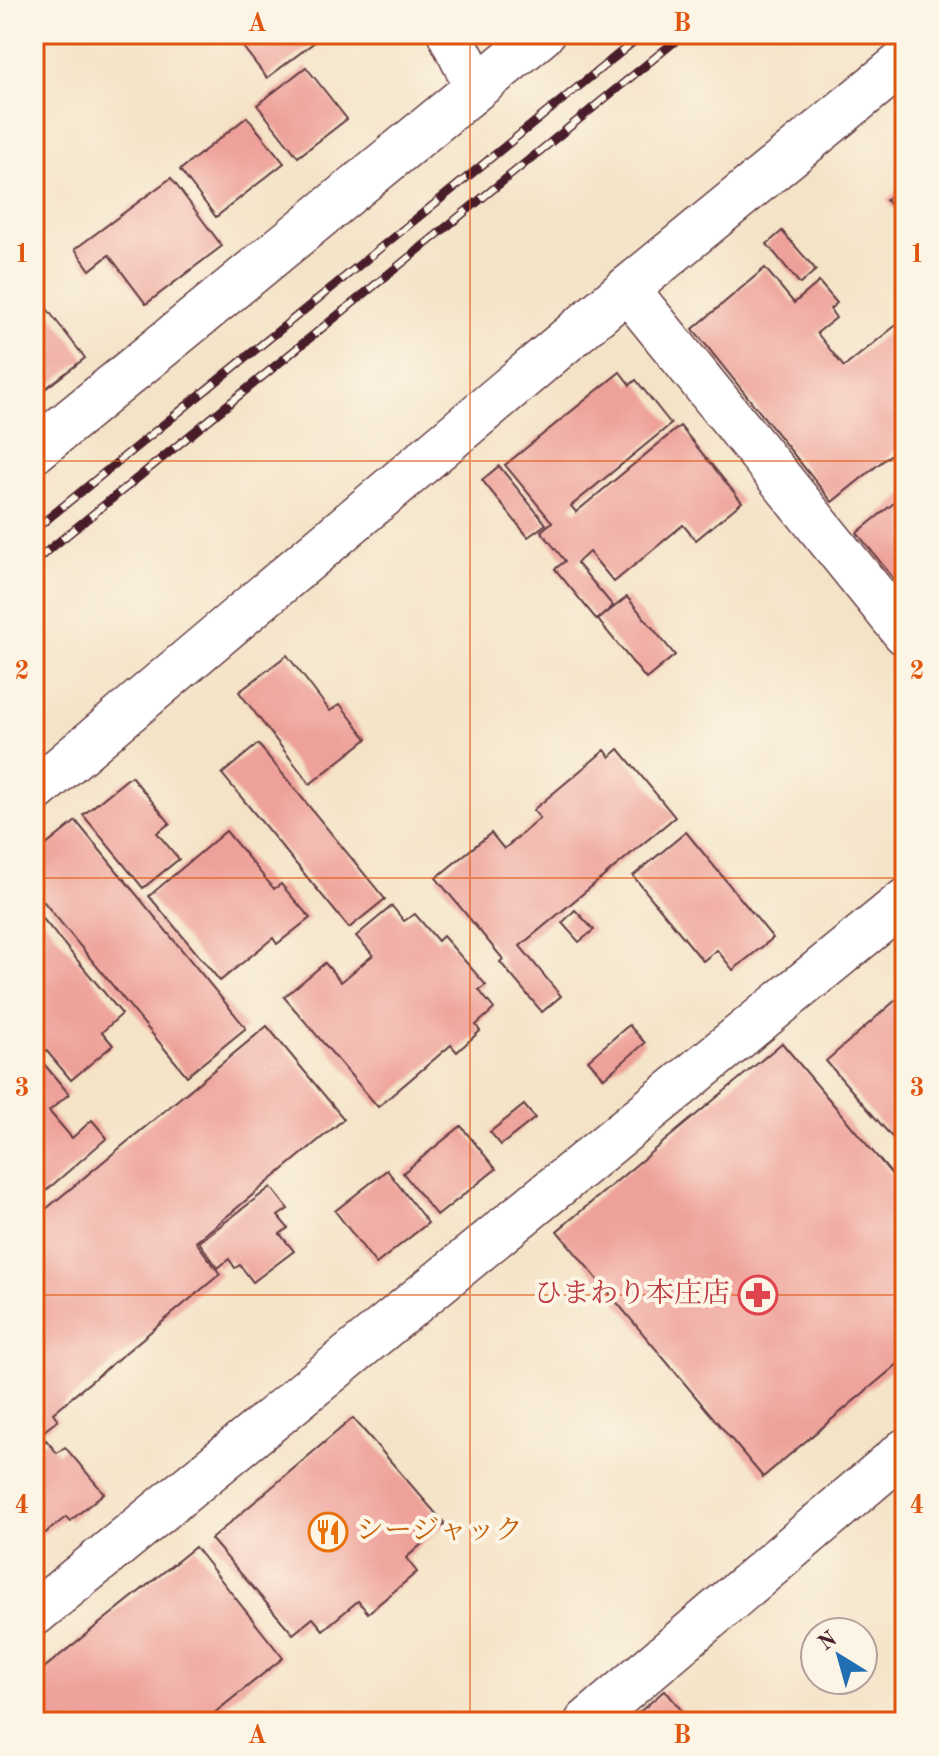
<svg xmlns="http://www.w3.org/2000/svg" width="939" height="1756" viewBox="0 0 939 1756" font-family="'Old Standard TT','Noto Serif JP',serif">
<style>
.building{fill:#eea19a}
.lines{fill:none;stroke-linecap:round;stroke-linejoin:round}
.minor-casing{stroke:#643c42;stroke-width:47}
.minor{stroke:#fff;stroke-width:44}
.rail-casing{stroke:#4a1f2b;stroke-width:9}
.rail{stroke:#fcf5e5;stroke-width:6;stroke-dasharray:18;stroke-linecap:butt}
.grid{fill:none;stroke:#e0560e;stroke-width:2;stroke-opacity:0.55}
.labels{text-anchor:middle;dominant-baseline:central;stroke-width:8;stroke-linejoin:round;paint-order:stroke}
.health-label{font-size:28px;fill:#be3a42;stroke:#fcf5e5;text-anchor:end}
.food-label{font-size:28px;fill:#c56008;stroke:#fcf5e5;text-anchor:start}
.neatline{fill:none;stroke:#e0560e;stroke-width:3}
.grid-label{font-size:26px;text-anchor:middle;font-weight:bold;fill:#e0560e}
</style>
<rect width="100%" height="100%" fill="#fcf5e5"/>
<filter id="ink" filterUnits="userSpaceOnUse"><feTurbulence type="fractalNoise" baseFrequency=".0125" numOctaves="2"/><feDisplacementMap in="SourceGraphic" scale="16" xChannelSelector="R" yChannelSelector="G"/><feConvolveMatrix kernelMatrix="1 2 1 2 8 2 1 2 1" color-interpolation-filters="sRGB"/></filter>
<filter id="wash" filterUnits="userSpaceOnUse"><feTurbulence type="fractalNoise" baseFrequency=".006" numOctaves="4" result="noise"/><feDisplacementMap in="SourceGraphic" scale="32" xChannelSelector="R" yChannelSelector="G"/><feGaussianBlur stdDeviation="1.8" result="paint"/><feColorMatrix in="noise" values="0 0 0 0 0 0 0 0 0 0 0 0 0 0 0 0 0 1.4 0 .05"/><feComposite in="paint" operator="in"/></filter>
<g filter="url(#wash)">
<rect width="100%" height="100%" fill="#f4e3c7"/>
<g id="blocks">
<g class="building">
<polygon points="233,34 310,34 316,41 267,78"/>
<polygon points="306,67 347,119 298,157 257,105"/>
<polygon points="247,117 284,163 216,217 180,170"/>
<polygon points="171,178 222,246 146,304 109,255 90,270 75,249"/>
<polygon points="905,184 905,221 886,200"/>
<polygon points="782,231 816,270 800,284 767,244"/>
<polygon points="765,268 794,303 819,282 837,303 830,309 836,318 817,333 844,367 905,318 905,443 832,502 693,329"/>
<polygon points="34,292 85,358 41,392 34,383"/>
<polygon points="620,372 630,385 636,380 671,424 571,506 576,512 680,426 742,502 696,540 683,525 614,582 589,552 577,563 613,606 597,620 555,569 565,561 541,531 552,522 505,465"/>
<polygon points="499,466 546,524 528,537 482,480"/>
<polygon points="905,494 905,570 894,579 857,533"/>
<polygon points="627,597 675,655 646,679 598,620"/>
<polygon points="287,655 330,711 340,704 367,739 310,784 239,692"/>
<polygon points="258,744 385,899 349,928 222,774"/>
<polygon points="619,749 675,817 520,946 561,996 542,1012 500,962 503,959 436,878 491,833 504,849 540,818 533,810 605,750 610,757"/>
<polygon points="131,776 170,823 157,833 179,859 143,888 83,815"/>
<polygon points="76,821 246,1028 187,1076 34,890 34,855"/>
<polygon points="226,831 274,889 281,884 310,918 277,944 273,938 220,981 149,896"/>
<polygon points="686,832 773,938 733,970 717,950 703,961 633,876"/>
<polygon points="392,906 404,921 415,914 438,941 443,936 486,985 479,990 494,1009 476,1025 480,1031 457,1052 451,1045 378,1107 284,997 325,963 341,982 373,955 356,936"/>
<polygon points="34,908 122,1014 102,1032 113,1045 71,1080 34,1036"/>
<polygon points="575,910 594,930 579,942 562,923"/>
<polygon points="905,992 905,1152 826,1061"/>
<polygon points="629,1025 645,1043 604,1078 588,1060"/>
<polygon points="267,1026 344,1119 196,1242 220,1274 53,1413 58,1420 34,1439 34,1219"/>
<polygon points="782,1043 905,1190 905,1358 763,1477 557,1231"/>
<polygon points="34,1052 69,1094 49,1111 72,1138 92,1120 107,1138 34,1201"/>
<polygon points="524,1105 535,1118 501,1145 490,1132"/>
<polygon points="461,1126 496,1169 437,1216 403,1173"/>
<polygon points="387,1170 428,1223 376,1264 335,1211"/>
<polygon points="271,1187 288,1209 278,1216 288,1228 280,1234 294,1251 253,1282 240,1265 235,1268 229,1259 218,1268 199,1242"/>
<polygon points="353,1418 445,1524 406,1558 417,1572 368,1613 358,1601 323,1630 313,1618 293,1634 211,1539"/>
<polygon points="46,1440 57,1453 65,1447 104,1493 70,1521 66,1517 44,1534 34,1522 34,1450"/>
<polygon points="195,1547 283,1658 203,1722 34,1722 34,1676"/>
<polygon points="665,1690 691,1722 628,1722"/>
</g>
</g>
</g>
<g filter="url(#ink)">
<use href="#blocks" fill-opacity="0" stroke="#643c42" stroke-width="2"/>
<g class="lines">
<defs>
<g id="minor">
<polyline points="450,34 477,87"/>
<polyline points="627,289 905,633"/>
<polyline points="34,451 542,34"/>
<polyline points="34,791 627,289 905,61"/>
<polyline points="34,1614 905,901"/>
<polyline points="587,1722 905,1451"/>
</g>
</defs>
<use href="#minor" class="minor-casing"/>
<use href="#minor" class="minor"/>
<defs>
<g id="rail">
<polyline points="34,530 643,34"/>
<polyline points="34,562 684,34"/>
</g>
</defs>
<use href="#rail" class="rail-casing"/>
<use href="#rail" class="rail"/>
</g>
</g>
<path class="grid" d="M470,34V1722M34,461H905M34,878H905M34,1295H905"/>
<defs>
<symbol id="pharmacy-ring" viewBox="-11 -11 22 22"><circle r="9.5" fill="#fcf5e5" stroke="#e0444e" stroke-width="1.5"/><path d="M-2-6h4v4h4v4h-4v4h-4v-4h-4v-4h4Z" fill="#e0444e"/></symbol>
<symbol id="restaurant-ring" viewBox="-11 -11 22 22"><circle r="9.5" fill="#fcf5e5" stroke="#e8710a" stroke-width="1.5"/><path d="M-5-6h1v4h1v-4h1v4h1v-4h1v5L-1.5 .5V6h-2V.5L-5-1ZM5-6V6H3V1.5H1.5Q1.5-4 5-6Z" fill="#e8710a"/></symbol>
</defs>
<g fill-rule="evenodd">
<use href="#pharmacy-ring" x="736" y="1273" width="44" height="44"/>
<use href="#restaurant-ring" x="306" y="1510" width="44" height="44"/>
</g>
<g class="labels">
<g class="health-label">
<text x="730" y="1295">ひまわり本庄店</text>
</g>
<g class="food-label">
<text x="356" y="1532">シージャック</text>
</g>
</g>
<rect width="939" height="1756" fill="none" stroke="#fcf5e5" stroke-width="88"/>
<g transform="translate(839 1656) rotate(323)"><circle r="38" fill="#fcf5e5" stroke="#b59f9b" stroke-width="2"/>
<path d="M0-6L14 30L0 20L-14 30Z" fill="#1f6fb2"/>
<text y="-12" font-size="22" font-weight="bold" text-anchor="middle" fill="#4a1f2b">N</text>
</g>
<rect x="44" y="44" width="851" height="1668" class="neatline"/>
<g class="grid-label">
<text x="257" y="31">A</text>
<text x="682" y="31">B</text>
<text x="22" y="262">1</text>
<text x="917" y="262">1</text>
<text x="22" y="679">2</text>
<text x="917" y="679">2</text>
<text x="22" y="1096">3</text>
<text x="917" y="1096">3</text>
<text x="22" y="1513">4</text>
<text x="917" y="1513">4</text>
<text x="257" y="1743">A</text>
<text x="682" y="1743">B</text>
</g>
</svg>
